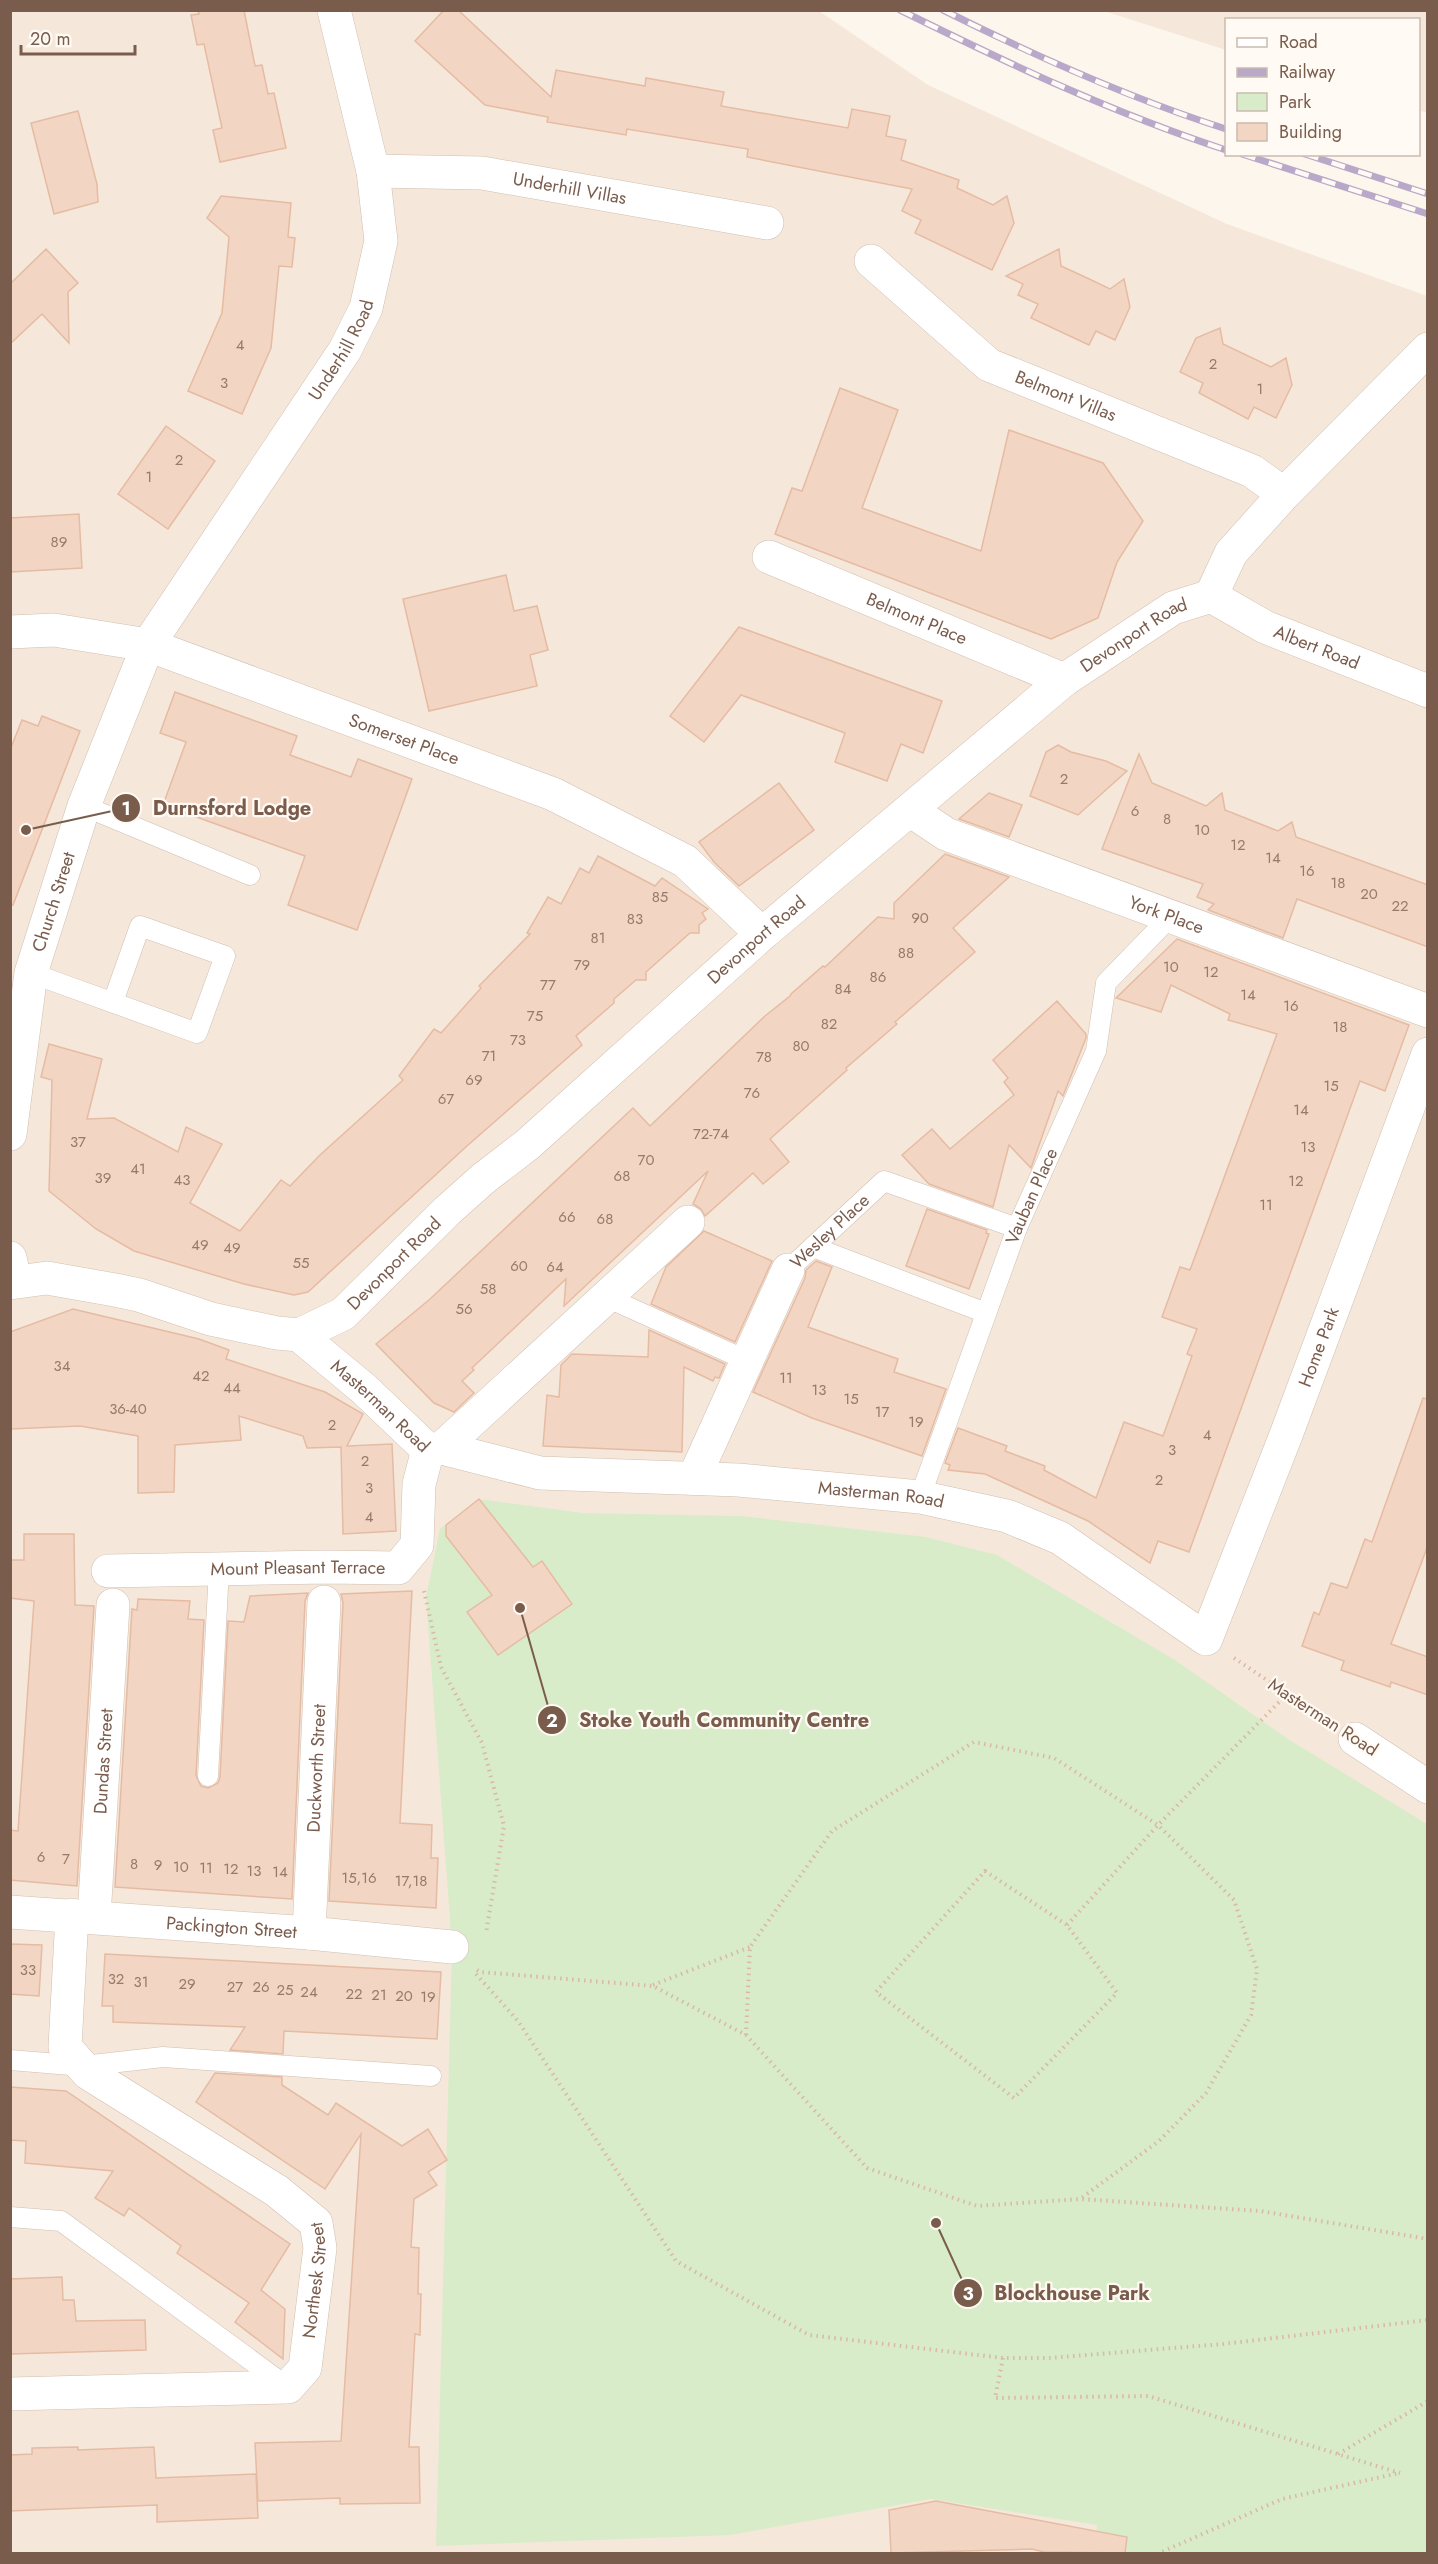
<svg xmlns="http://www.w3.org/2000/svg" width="1438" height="2564" viewBox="0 0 1438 2564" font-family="Jost,sans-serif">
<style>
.residential{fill:#f5e8da}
.green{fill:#d8ecc9}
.building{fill:#f3d5c3;stroke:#e6bba3;stroke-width:1.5}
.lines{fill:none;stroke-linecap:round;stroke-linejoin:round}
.service-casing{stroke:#d1beb0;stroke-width:21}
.minor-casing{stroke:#d1beb0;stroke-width:34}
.tertiary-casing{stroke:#d1beb0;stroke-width:34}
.secondary-casing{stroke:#d6c0b0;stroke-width:34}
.path{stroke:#d9b8a5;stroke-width:4;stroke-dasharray:1.5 4.5;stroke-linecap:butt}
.service{stroke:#fff;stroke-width:20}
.minor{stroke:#fff;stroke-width:33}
.tertiary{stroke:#fff;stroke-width:33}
.secondary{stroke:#fff;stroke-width:33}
.rail-casing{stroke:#b9a8c9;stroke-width:7}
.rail{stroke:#fffaf3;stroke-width:4.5;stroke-dasharray:14;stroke-linecap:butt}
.labels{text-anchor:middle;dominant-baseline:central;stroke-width:4.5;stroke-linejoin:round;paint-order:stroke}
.number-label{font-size:15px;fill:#987a6a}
.street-label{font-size:18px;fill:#7a5c4d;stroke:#fffaf3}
.leader{fill:none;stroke:#7a5c4d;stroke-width:2}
.callout-dot{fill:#7a5c4d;stroke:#fffaf3;stroke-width:2}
.mark-label{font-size:18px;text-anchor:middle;font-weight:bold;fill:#fff}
.callout-label{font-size:20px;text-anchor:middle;font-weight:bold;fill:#7a5c4d;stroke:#fffaf3;stroke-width:4.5;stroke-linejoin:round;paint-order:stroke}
</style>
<rect width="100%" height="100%" fill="#fdf6ec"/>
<g class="residential">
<polygon points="11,11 819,11 928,85 1227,224 1427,296 1427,2553 11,2554"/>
<polygon points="1104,11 1427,11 1427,113 1419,110 1418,20 1226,20 1226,50"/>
</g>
<polygon class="green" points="479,1499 583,1513 741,1516 926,1537 997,1555 1175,1660 1288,1739 1427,1824 1427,2553 1095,2553 1097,2525 931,2499 730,2535 436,2546 452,1947 426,1597 440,1529"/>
<g class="building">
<polygon points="198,10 244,10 255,66 262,65 268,94 274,93 286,148 220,162 213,130 222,128 204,44 197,45 191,15 199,14"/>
<polygon points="444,10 458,10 551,97 556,70 645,86 646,78 724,92 721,106 848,128 852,109 890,116 886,136 906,140 901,160 959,180 957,188 993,205 1007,196 1014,223 992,270 915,233 921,220 902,211 912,189 747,157 748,149 627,129 626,135 547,122 548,117 485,105 415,41"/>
<polygon points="78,111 97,184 98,202 54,214 31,123"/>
<polygon points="221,196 291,203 288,237 295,238 292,267 279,266 271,348 242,414 188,391 222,313 229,237 207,218"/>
<polygon points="46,249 78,283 68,292 69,343 42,314 10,344 10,284"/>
<polygon points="1059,249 1061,266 1085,277 1110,289 1124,279 1130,307 1115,340 1096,331 1089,345 1031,318 1038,304 1018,295 1023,284 1006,276"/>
<polygon points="1220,328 1223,344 1271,367 1286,358 1292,385 1276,418 1254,407 1248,419 1199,393 1203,383 1180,372 1196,338"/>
<polygon points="840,388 898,410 862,508 981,551 1009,430 1103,463 1143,521 1117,562 1098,618 1051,639 775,534 792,488 802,491"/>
<polygon points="166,426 215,461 168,529 118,494"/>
<polygon points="79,514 82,568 10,572 10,518"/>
<polygon points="506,575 514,611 537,606 548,650 530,655 537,686 429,711 403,599"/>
<polygon points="739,627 942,701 923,753 901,744 887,781 835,762 845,733 741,695 704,742 670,716"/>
<polygon points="175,692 297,736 290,755 351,777 358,759 412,779 357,930 288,905 305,856 163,805 186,742 160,733"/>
<polygon points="42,716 80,731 13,905 10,905 10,750 22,720 38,726"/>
<polygon points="1058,745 1071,752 1106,761 1127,771 1078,815 1030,796 1046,752"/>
<polygon points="1139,754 1152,783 1206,806 1222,793 1225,810 1278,831 1292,822 1296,837 1428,885 1428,947 1297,899 1283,938 1208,910 1214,904 1197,897 1203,884 1102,849"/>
<polygon points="779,783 814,830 739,886 714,862 699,842"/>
<polygon points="989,793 1022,805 1009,837 959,819"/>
<polygon points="945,854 1009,877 953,928 975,952 895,1022 897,1024 846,1068 847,1070 770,1139 789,1162 763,1184 753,1173 705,1216 701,1209 693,1204 708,1171 564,1306 566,1279 472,1368 474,1370 462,1381 474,1393 454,1412 434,1403 376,1344 430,1299 633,1108 650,1126 765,1016 790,996 791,994 823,966 825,967 878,917 894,919 894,903"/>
<polygon points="598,856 655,886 662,878 708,909 702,913 706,919 699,925 699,933 690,933 646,972 646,980 636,980 614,999 614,1003 576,1036 582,1045 467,1146 308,1292 294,1295 244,1284 134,1251 96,1229 49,1191 52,1080 41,1077 49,1044 102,1059 87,1119 114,1118 178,1152 186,1127 222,1144 190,1203 240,1231 281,1180 290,1186 320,1155 403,1080 399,1076 434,1029 441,1033 481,988 479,986 530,934 527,933 548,897 561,904 580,868 589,873"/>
<polygon points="1177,939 1409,1025 1385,1091 1360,1081 1189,1552 1158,1541 1150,1563 1088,1521 985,1474 948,1470 950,1465 945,1463 958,1428 1007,1446 1005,1451 1045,1466 1044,1470 1096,1498 1124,1422 1163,1436 1192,1356 1187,1354 1197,1329 1162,1317 1180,1267 1190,1270 1277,1034 1228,1020 1230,1014 1171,985 1161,1012 1116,998"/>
<polygon points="1057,1001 1086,1034 1086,1038 1063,1096 1058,1091 1031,1168 1009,1145 993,1207 929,1184 902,1155 932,1129 950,1149 1014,1095 1004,1082 1008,1078 993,1060"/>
<polygon points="927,1209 987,1230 986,1233 989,1234 969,1289 906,1266"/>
<polygon points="704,1231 772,1261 735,1342 651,1304 666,1267"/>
<polygon points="816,1261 832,1267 808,1327 898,1359 894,1372 946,1389 922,1456 812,1418 753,1392 805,1278 806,1270"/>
<polygon points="73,1309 199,1339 229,1350 226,1359 325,1392 363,1414 347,1446 392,1444 396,1531 343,1534 341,1447 307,1448 303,1436 239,1416 241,1440 175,1445 174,1492 138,1493 138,1436 80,1426 10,1429 10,1332"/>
<polygon points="649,1330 725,1364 719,1378 715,1377 713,1381 684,1367 682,1452 543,1446 547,1395 559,1397 561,1365 572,1354 648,1357"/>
<polygon points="1423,1398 1428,1399 1428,1545 1391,1644 1428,1657 1428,1695 1391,1682 1390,1687 1341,1670 1344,1661 1302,1646 1314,1612 1319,1615 1331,1583 1347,1588 1365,1539 1372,1542"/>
<polygon points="479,1499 533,1567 542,1561 572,1604 498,1655 467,1612 492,1595 446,1536 446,1525"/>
<polygon points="24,1534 74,1534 75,1605 94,1606 77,1886 10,1880 10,1830 18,1831 34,1601 10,1598 10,1560 24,1560"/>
<polygon points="412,1591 400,1823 432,1825 431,1858 438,1858 436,1908 329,1901 343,1603 341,1594"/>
<polygon points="308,1593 305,1601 292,1899 115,1887 132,1609 137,1610 138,1599 190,1601 188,1619 204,1620 196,1775 201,1786 208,1788 218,1783 220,1777 228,1621 244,1622 250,1596"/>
<polygon points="10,1944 42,1945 39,1996 10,1994"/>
<polygon points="105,1954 441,1972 437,2039 284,2031 283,2054 230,2050 245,2027 113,2022 113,2006 102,2006"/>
<polygon points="215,2073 282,2077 282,2085 328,2115 336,2103 402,2146 428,2129 447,2160 428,2172 437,2185 414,2199 411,2247 419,2248 418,2294 421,2294 420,2335 415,2334 409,2447 419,2447 420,2503 340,2504 340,2498 258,2501 255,2443 341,2441 361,2134 325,2189 196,2102"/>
<polygon points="10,2087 66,2091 290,2244 261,2290 285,2309 283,2359 235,2322 249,2303 177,2253 181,2246 129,2208 124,2216 95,2198 113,2171 25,2163 26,2141 10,2140"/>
<polygon points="62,2277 63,2300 74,2300 76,2321 145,2320 146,2350 10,2354 10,2279"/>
<polygon points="78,2447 78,2450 154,2447 156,2478 256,2474 258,2518 157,2522 157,2505 10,2511 10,2455 32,2454 32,2448"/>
<polygon points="936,2501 1127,2537 1125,2553 1044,2552 1032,2549 891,2553 889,2510"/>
</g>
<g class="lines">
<defs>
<g id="service">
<polyline points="84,806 250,875"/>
<polyline points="31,973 197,1033 225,956 140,926 113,1002"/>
<polyline points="813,1247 986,1313"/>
<path id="s1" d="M788,1270L884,1181L1017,1228"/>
<polyline points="606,1297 748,1361"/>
<path id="s2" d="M920,1497L1017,1228L1096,1051L1106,983L1171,916"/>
<polyline points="208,1776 219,1569"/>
<polyline points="10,2060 83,2066 163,2057 431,2076"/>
<polyline points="10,2217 61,2221 286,2386"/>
</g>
<g id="minor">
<path id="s3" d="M373,171L482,173L767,223"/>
<path id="s4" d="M871,261L989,365L1252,471L1284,494"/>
<path id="s5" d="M769,557L1064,680"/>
<path id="s6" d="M10,632L54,630L148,645L553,794L685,861L762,934"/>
<path id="s7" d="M910,810L946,834L1428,1011"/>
<path id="s8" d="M10,1134L31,973L84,806L148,645L345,350L366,308L381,241L373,171L334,10"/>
<polyline points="10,1258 15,1280"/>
<path id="s9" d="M299,1335L364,1389L428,1450L442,1448L540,1473L738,1480L920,1497L1007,1516L1060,1538L1206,1639L1286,1435L1428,1054"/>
<polyline points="442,1448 688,1222"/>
<polyline points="694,1478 788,1270"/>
<path id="s10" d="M108,1571L328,1567L398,1568L417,1545L419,1484L428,1450"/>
<polyline points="1355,1739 1428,1787"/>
<path id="s11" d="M10,1912L309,1933L452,1947"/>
<path id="s12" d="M94,1917L113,1605"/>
<path id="s13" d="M309,1933L324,1602"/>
<path id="s14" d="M10,2394L288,2387L305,2368L320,2248L316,2223L277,2191L88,2073L65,2047L72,1915"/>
</g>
<polyline id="tertiary" points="1211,596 1231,553 1284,494 1428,349"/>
<g id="secondary">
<path id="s15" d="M10,1283L47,1278L115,1290L139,1295L211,1319L277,1333L299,1335L343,1314L448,1210L484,1178L527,1145L762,934L1064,680L1173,608L1211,596L1265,627L1428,691"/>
</g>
</defs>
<use href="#service" class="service-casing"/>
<use href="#minor" class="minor-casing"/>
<use href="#tertiary" class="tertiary-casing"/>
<use href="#secondary" class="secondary-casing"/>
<g class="path">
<polyline points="424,1591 441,1667 482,1743 504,1826 486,1933"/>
<polyline points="1234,1658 1325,1719"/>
<polygon points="985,1871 1067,1925 1117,1993 1014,2098 876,1992"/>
<polyline points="1067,1925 1158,1825 1287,1694"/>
<polyline points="477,1970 480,1972 653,1986 746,2035 867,2168 977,2206 1080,2199 1260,2211 1428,2239"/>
<polyline points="476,1974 518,2021 676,2261 809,2335 1003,2358 1049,2358 1223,2344 1428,2320"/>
<polyline points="653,1985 750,1947"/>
<polyline points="746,2035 750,1947 832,1831 974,1742 1054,1758 1158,1825 1234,1900 1257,1969 1251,2015 1206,2093 1159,2141 1080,2199"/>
<polyline points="1003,2358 995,2398 1148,2396 1400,2473"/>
<polyline points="1338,2454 1428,2401"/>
<polyline points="1157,2554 1282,2499 1399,2473"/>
</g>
<use href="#service" class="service"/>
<use href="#minor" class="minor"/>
<use href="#tertiary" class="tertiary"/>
<use href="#secondary" class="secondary"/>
<defs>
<g id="rail">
<path d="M900,10C1007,63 1113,113 1226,150"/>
<path d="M943,10C1035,56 1129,98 1226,129"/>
<polyline points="1242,154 1428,214"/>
<polyline points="1305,154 1428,194"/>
</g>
</defs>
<use href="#rail" class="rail-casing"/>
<use href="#rail" class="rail"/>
</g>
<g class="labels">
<g class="number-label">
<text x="240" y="345">4</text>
<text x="1213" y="364">2</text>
<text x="224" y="383">3</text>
<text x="1260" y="389">1</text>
<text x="179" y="460">2</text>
<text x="149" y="477">1</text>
<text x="59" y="542">89</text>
<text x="1064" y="779">2</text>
<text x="1135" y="811">6</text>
<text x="1167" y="819">8</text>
<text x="1202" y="830">10</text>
<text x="1238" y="845">12</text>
<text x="1273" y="858">14</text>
<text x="1307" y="871">16</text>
<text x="1338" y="883">18</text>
<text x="1369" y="894">20</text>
<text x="660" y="897">85</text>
<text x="1400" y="906">22</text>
<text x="920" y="918">90</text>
<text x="635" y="919">83</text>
<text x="598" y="938">81</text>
<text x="906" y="953">88</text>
<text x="582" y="965">79</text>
<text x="1171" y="967">10</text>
<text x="1211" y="972">12</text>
<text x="878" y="977">86</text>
<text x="548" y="985">77</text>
<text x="843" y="989">84</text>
<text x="1248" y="995">14</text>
<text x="1291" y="1006">16</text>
<text x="535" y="1016">75</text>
<text x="829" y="1024">82</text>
<text x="1340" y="1027">18</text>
<text x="518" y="1040">73</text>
<text x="801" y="1046">80</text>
<text x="489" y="1056">71</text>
<text x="764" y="1057">78</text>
<text x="474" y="1080">69</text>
<text x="1331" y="1086">15</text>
<text x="752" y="1093">76</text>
<text x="446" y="1099">67</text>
<text x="1301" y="1110">14</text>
<text x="711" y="1134">72-74</text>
<text x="78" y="1142">37</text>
<text x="1308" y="1147">13</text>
<text x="646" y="1160">70</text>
<text x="138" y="1169">41</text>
<text x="622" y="1176">68</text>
<text x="103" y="1178">39</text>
<text x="182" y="1180">43</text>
<text x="1296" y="1181">12</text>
<text x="1266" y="1205">11</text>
<text x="567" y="1217">66</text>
<text x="605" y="1219">68</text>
<text x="200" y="1245">49</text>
<text x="232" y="1248">49</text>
<text x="301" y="1263">55</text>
<text x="519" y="1266">60</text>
<text x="555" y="1267">64</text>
<text x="488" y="1289">58</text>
<text x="464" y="1309">56</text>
<text x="62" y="1366">34</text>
<text x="201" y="1376">42</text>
<text x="786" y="1378">11</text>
<text x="232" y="1388">44</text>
<text x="819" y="1390">13</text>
<text x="851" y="1399">15</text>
<text x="128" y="1409">36-40</text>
<text x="882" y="1412">17</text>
<text x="916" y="1422">19</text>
<text x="332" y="1425">2</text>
<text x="1207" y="1435">4</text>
<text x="1172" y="1450">3</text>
<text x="365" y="1461">2</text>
<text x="1159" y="1480">2</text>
<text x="369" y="1488">3</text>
<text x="369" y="1517">4</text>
<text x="41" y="1857">6</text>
<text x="66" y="1859">7</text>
<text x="134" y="1864">8</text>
<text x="158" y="1865">9</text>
<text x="181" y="1867">10</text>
<text x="206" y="1868">11</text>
<text x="231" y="1869">12</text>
<text x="254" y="1871">13</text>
<text x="280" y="1872">14</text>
<text x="359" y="1878">15,16</text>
<text x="411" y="1881">17,18</text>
<text x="28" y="1970">33</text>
<text x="116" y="1979">32</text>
<text x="141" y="1982">31</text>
<text x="187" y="1984">29</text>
<text x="235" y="1987">27</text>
<text x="261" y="1987">26</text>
<text x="285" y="1990">25</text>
<text x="309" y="1992">24</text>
<text x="354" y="1994">22</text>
<text x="379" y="1995">21</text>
<text x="404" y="1996">20</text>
<text x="428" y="1997">19</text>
</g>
<g class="street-label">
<text stroke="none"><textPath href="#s3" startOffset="198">Underhill Villas</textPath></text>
<text stroke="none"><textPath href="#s8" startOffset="864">Underhill Road</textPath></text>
<text stroke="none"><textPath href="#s4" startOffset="240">Belmont Villas</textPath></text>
<text stroke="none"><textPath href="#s5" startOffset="160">Belmont Place</textPath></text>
<text stroke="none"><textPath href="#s15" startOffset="1389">Devonport Road</textPath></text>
<text stroke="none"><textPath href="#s15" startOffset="1594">Albert Road</textPath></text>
<text stroke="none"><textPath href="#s6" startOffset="412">Somerset Place</textPath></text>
<text stroke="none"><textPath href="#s8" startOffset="237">Church Street</textPath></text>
<text stroke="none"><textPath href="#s7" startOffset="278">York Place</textPath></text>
<text stroke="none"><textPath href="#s15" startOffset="903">Devonport Road</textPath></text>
<text stroke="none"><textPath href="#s2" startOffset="321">Vauban Place</textPath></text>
<text stroke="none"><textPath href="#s1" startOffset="57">Wesley Place</textPath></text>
<text stroke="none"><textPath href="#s15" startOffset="417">Devonport Road</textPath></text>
<text stroke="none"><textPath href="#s9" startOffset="1306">Home Park</textPath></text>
<text stroke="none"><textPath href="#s9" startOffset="108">Masterman Road</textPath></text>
<text stroke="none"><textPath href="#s9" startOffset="630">Masterman Road</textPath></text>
<text stroke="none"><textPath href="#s10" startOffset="190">Mount Pleasant Terrace</textPath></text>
<text transform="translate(1323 1717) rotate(33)">Masterman Road</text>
<text stroke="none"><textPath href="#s12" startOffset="156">Dundas Street</textPath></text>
<text stroke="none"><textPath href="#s13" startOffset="165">Duckworth Street</textPath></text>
<text stroke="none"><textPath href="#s11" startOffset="222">Packington Street</textPath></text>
<text stroke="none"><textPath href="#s14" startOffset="392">Northesk Street</textPath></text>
</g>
</g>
<path class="leader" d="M26 830L126 808M520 1608L552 1720M936 2223L968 2293"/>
<g class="callout-dot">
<circle cx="26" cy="830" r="6"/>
<circle cx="520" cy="1608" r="6"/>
<circle cx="936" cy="2223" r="6"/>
<circle cx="126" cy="808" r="15"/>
<circle cx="552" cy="1720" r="15"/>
<circle cx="968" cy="2293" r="15"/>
</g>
<g class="mark-label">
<text x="126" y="815">1</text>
<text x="552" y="1727">2</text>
<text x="968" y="2300">3</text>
</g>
<g class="callout-label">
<text x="232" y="815">Durnsford Lodge</text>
<text x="724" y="1727">Stoke Youth Community Centre</text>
<text x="1072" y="2300">Blockhouse Park</text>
</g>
<rect width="1438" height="2564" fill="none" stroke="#7a5c4d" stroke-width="24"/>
<rect x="1225" y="18" width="195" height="138" fill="#fffaf3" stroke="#cabbb1" stroke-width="1.5"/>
<rect x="1237" y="38" width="30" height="9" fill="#ffffff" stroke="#cabbb1" stroke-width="1.5"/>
<text x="1279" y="48" font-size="18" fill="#7a5c4d">Road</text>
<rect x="1237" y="68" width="30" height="9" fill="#b9a8c9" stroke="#cabbb1" stroke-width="1.5"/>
<text x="1279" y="78" font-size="18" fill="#7a5c4d">Railway</text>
<rect x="1237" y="93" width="30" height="18" fill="#d8ecc9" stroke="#cabbb1" stroke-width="1.5"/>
<text x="1279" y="108" font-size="18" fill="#7a5c4d">Park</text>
<rect x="1237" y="123" width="30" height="18" fill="#f3d5c3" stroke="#cabbb1" stroke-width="1.5"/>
<text x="1279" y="138" font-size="18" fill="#7a5c4d">Building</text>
<path d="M21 45v9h114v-9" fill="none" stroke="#7a5c4d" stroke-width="3"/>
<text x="30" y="45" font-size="18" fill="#7a5c4d" stroke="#fffaf3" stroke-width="4.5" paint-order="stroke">20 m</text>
</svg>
